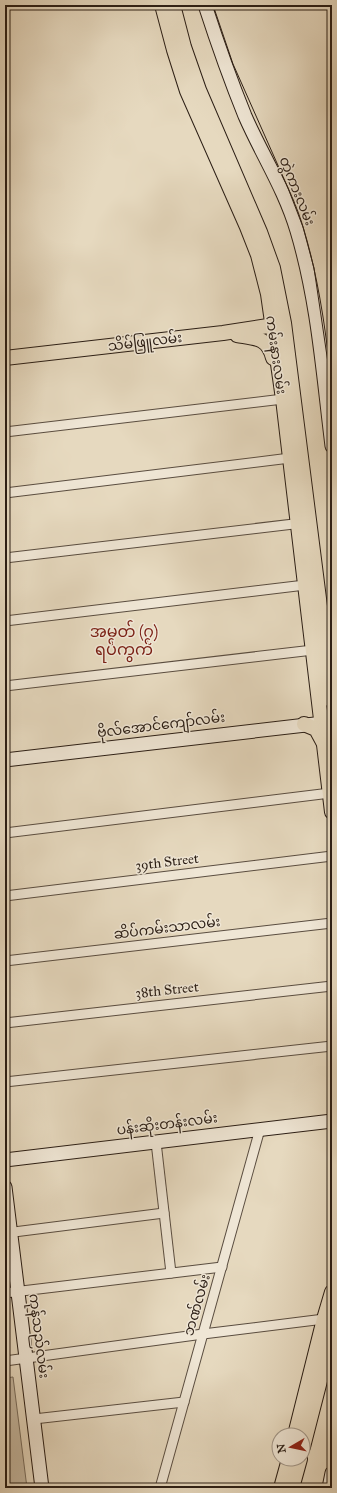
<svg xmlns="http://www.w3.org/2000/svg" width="337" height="1493" viewBox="0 0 337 1493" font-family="'IM FELL Great Primer','Noto Sans Myanmar',serif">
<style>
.green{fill:#c6b9a2;stroke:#786c5c}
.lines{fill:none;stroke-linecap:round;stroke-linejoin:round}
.minor-casing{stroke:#5a4d40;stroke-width:11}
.secondary-casing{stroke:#2b1e15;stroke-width:15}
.primary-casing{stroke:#2b1e15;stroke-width:16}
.minor{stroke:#efe6d5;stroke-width:9}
.secondary{stroke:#efe6d5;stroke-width:13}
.primary{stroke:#e6d9bf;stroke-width:14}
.tram{stroke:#2b1e15;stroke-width:1}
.labels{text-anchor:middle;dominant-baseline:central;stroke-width:3;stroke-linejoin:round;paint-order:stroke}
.street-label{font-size:14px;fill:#2b1e15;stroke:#efe6d5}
.quarter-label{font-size:16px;fill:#7a1f14;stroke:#efe6d5}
</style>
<rect width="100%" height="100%" fill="#e6d9bf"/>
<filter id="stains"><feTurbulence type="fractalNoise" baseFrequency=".005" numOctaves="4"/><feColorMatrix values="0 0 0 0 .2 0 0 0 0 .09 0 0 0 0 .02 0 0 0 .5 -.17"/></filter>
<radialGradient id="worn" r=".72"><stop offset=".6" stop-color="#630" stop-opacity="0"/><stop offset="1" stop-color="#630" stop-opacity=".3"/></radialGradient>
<polygon class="green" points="13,1377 27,1488 5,1488 5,1378"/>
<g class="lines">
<defs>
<g id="minor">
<polyline points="5,432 283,399"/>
<polyline points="5,493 290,458"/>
<polyline points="5,558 302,523"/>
<polyline points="5,621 305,585"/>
<polyline points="5,686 313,650"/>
<polyline points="5,833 330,793"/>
<polyline points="5,896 332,856"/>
<polyline points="5,961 332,923"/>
<polyline points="5,1023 332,986"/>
<polyline points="5,1082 332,1046"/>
<polyline points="156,1142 171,1273"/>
<polyline points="6,1233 164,1213"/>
<polyline points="5,1293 222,1267"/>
<polyline points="5,1361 203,1334 332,1318"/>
<polyline points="34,1419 184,1402"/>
<polyline points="160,1488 260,1129"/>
</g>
<g id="secondary">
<path d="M205,5C217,42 230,79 245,116C262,155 285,190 297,231C318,301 323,374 332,446"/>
<polyline points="5,760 332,722"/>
<polyline points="5,1160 332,1121"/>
<polyline points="5,1187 42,1488"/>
<polyline points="329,1488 332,1473"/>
</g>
<g id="primary">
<polyline points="162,5 174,50 187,91 247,227 258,255 268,294 283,399 332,812"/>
<polyline points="173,5 184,47 199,90 260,232 273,268 284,323 332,701"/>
<path d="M237,335C255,338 268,337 273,358"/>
<polyline points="5,358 223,333 281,324"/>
<polyline points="304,724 316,729 323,742"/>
<polyline points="295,1435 324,1319 332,1292"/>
<polyline points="303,1447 332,1334"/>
<polyline points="281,1488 289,1459"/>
<polyline points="292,1488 300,1459"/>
</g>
</defs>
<use href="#minor" class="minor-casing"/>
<use href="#secondary" class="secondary-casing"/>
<use href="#primary" class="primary-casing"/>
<use href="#minor" class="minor"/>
<use href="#secondary" class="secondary"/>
<use href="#primary" class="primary"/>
<polyline class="tram" points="213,5 233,64 288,188 303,227 314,268 332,390"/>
</g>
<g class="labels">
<g class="street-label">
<text transform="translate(297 191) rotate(68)">တွဲကားလမ်း</text>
<text transform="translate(145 342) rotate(-7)">သိမ်ဖြူလမ်း</text>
<text transform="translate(276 355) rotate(82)">ကမ်းနားလမ်း</text>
<text transform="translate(161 725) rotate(-7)">ဗိုလ်အောင်ကျော်လမ်း</text>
<text transform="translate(167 862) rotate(-7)">39th Street</text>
<text transform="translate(167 928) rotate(-7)">ဆိပ်ကမ်းသာလမ်း</text>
<text transform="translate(167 990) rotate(-6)">38th Street</text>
<text transform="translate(167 1124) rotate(-7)">ပန်းဆိုးတန်းလမ်း</text>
<text transform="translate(197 1305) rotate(-74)">ဘဏ်လမ်း</text>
<text transform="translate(39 1336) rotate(83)">ကုန်သည်လမ်း</text>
</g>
<g class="quarter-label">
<text x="124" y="631">အမှတ် (၇)<tspan x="124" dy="18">ရပ်ကွက်</tspan></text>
</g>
</g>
<rect width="337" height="1493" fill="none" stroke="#e6d9bf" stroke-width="20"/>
<rect x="6" y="6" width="325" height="1481" fill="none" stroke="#2b1e15" stroke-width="2"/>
<rect x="10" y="10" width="317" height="1473" fill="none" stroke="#2b1e15"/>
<g transform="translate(291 1447) rotate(261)"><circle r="19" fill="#efe6d5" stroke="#a19688"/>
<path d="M0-3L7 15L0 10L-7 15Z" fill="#8f2418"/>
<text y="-6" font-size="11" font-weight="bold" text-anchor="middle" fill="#2b1e15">N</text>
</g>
<rect width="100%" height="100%" filter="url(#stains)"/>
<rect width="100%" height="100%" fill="url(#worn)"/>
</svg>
